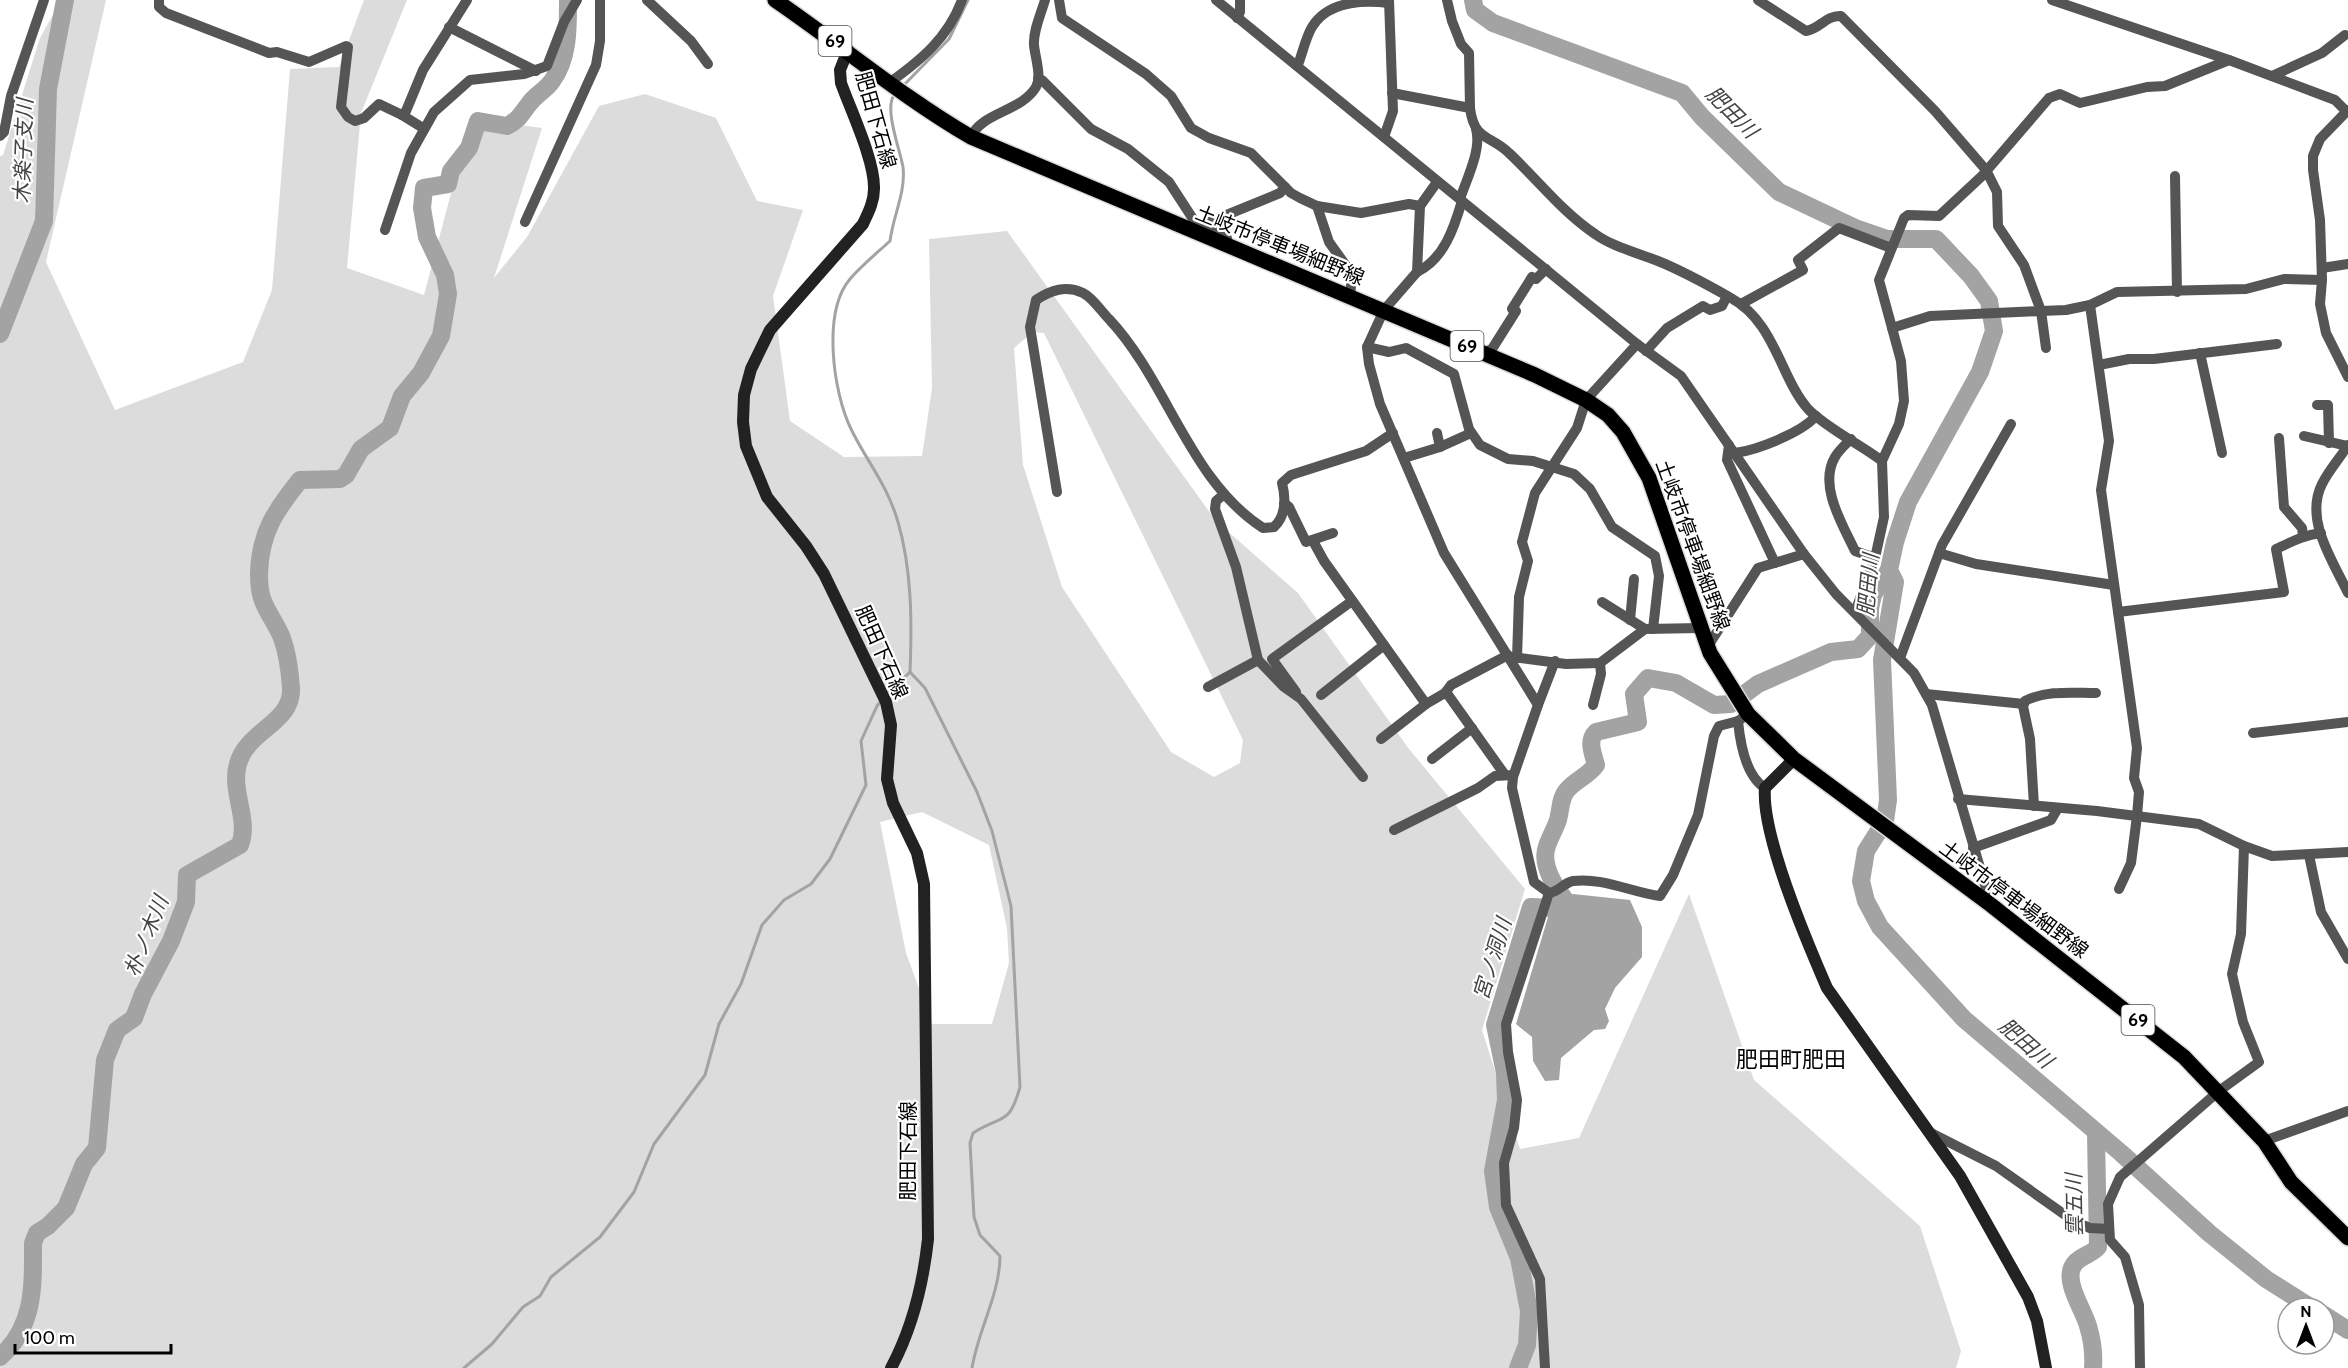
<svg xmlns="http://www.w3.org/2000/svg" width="2348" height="1368" viewBox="0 0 2348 1368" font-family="Cabin,'Noto Sans JP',sans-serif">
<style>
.green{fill:#dcdcdc;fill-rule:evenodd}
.water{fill:#a3a3a3}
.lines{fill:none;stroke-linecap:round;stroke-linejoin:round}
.stream{stroke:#a3a3a3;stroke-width:3}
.river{stroke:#a3a3a3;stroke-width:18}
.primary-casing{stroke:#dbdbdb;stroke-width:18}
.street{stroke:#555;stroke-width:10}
.secondary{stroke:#222;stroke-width:12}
.primary{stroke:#000;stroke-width:15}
.labels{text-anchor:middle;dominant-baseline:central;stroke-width:4.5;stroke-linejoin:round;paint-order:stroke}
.shield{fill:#fff;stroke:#4c4c4c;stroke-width:1.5}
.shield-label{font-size:18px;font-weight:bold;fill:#000}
.street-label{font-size:20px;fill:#000;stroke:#fff}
.water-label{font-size:21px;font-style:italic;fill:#444;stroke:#fff}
.quarter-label{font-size:22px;fill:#000;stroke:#fff}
</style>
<rect width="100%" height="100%" fill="#fff"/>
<path class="green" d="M61,0H106L46,262L115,410L243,362L272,290L290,69L339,67L364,0H407L361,113L347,268L424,295L471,118L542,128L494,278L527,237L599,106L645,94L716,118L757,201L803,210L773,296L790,421L844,457L922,456L932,388L929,239L1007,231L1216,521L1298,593L1409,749L1525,889L1482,1030L1520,1149L1579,1138L1689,894L1754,1080L1920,1226L1961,1351L1956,1368H0V156L3,155L40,38ZM1033,332L1044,333L1243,740L1240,763L1214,777L1171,752L1062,587L1023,465L1014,348ZM922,812L989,845L1007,928L1009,963L992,1024H932L906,953L880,822Z"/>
<polygon class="water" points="1573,894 1630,900 1642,927 1642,957 1615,988 1605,1009 1609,1021 1605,1029 1594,1030 1561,1058 1559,1080 1545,1081 1533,1061 1532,1037 1516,1024 1551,907"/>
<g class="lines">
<g class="stream">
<polyline points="902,87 949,39 968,0"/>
<path d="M910,672L925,688L977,792L992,831L1011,906L1020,1087C1009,1127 1002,1114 973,1133L970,1143L974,1217L980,1235L1000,1256C1000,1294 978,1330 972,1368"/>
<path d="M886,696L910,672C912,623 912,570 898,522C887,484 867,462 851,429C833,392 822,312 850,279C862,265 877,253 890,241C893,216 906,192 903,167C900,150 883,106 895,94"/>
<polyline points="464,1368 492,1344 523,1307 540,1296 551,1277 600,1237 634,1192 654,1144 705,1075 719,1024 741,984 762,925 784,900 811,884 830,859 866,785 861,741 877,706 881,701"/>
</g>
<g class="river">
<polyline points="1473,0 1475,10 1493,23 1682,93 1702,117 1779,192 1855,228 1887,239 1936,239 1971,276 1989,301 1994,331 1980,372 1908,502 1895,542 1889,570 1895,582 1882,660 1888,800 1885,821 1866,851 1861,881 1866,901 1880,927 1964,1019 2121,1153 2209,1233 2266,1279 2312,1308"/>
<polyline points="0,334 44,221 48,89 65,0"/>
<polyline points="2324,1315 2348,1330"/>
<path d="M0,1357C35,1326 33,1286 33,1243L37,1233L48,1226L66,1208L84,1164L97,1148L105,1060L117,1030L134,1018L143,994L171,941L186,902L187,875L240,845C250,819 230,791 238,764C247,730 293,723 291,688C290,673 287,652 282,638C277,625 268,614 263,601C260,594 259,583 259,574C260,533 275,511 300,480L340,479L346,475L361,449L390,428L402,396L421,373L441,336L448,294L445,275L427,237L422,208L424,188L448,184L451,171L469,148L478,121L507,126C519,120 521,114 529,104C535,95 546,90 552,81C569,58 568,27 568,0"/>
<path d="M1518,1368L1527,1345L1529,1311L1519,1258L1498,1207L1493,1171L1506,1100L1505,1073L1495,1025L1531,907L1554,908L1566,901C1555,887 1540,865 1547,846C1550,837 1555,829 1558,820C1561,809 1560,797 1568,789C1577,779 1588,776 1596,765C1593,753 1587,741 1596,732L1638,722L1634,694L1648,678L1676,683L1714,705L1731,704L1758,684L1831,652L1858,649L1870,636V608L1873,595L1889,570"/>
<path d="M2093,1368C2094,1354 2092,1339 2088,1326C2084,1310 2061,1279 2075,1263C2081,1256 2092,1254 2098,1247L2096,1133"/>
</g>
<defs>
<path id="primary" d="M775,0C841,45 902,97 971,137L1535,375L1586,400L1608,415L1623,432L1649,478L1710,653L1748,714L1794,759L1991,905L2184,1057L2264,1141L2291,1182L2348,1238"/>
</defs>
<use href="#primary" class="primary-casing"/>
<g class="street">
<polyline points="159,0 159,7 166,13 269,53 277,52 309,62 346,46 348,47 341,107 348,117 355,121 364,118 379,104 402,115 406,111 423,70 467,0"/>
<polyline points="647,0 691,41 708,64"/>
<polyline points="1059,0 1062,18 1146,74 1171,96 1191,128 1209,138 1251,153 1291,193 1300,198 1317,206 1361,213 1409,204 1420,206"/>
<polyline points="1216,0 1637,344 1681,376 1804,554 1836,594 1914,673 1932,705 1991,905"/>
<polyline points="1447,0 1452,21 1461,44 1469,53 1470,108"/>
<path d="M1758,0L1806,31C1820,29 1826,15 1841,16L1935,111L1986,170L1997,192L1998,226L2024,265L2041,311L2066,310L2090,305L2117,292L2246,289L2284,279L2322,280"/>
<polyline points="2052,0 2229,60 2335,100 2346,111"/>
<polyline points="1237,18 1240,12 1240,0"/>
<polyline points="449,27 536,71"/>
<path d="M1296,65L1299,62C1303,51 1306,37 1312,27C1328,1 1363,0 1389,3"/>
<polyline points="2272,76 2322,53 2345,35"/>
<polyline points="1038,79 1042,80 1091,129 1128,149 1169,182 1195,222 1227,238"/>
<path d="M889,83C921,60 948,38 962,0"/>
<path d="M1392,93L1470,108C1474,141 1491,135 1509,153C1538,180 1562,212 1595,234C1613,247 1638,253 1658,261C1683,271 1708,285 1731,298C1775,322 1780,377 1808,409C1825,427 1861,445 1882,461"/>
<polyline points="2348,110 2320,139 2313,156 2313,170 2320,220 2322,280 2320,304 2326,333 2348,377"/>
<polyline points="402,115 423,128"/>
<polyline points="0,136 4,132 11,96 44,0"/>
<path d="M971,137C982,112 1021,112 1036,87C1042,76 1035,57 1034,45C1033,31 1041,14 1045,0"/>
<polyline points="1384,137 1393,111 1389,0"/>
<polyline points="2175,176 2177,292"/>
<polyline points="1437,182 1420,206 1417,272 1384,310 1367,347 1369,364 1380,404 1444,553 1538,705 1513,777 1512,788 1534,882 1549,893 1506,1024 1508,1052 1517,1100 1514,1128 1504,1163 1506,1205 1540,1279 1545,1368"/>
<path d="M1460,199C1467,178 1482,149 1476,129"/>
<polyline points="1317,206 1329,242 1352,274 1350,297"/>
<polyline points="525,222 596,65 600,41 600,0"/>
<polyline points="1202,225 1280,193 1285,187"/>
<polyline points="385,230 411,153 434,112 470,80 524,74 547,66 564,22 577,0"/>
<polyline points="2322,268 2348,264"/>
<path d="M1417,272C1444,259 1454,228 1462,201"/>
<polyline points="1741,304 1803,270 1798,260 1839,228 1891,248"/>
<polyline points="2090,305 2109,441 2101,490 2137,748 2134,778 2139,792 2137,816 2131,863 2119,889"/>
<polyline points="1892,328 1930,316 2041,311 2046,348"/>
<polyline points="1367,347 1389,352 1406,348 1454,374 1469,429 1480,445 1508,459 1533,461 1574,474 1590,489 1612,527 1655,556 1659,576 1653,629"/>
<polyline points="1646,351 1667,328 1703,306 1710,310 1722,306 1727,296"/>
<polyline points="1484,353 1492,349 1516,311 1512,309 1532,277 1536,279 1546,269"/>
<polyline points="2200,353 2222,453"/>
<polyline points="2099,365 2129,359 2154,359 2277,344"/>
<polyline points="2317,405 2328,405 2329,443"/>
<polyline points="2304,436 2347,446"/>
<polyline points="2279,438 2284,507 2302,528 2303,535"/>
<path d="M1851,439C1846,444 1839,450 1835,457C1818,486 1843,525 1855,551L1875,558"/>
<polyline points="1729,445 1727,460 1775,563"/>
<path d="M2348,445C2340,458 2329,470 2322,484C2304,520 2333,561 2348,593"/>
<polyline points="1440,447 1471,433"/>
<path d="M1735,453C1757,450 1801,433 1816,416"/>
<polyline points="1404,458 1440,447 1437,433"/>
<path d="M1057,492L1030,327L1036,300C1051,290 1066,285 1083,293C1093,298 1101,311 1109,319C1168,382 1189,480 1263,528L1274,527C1286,516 1286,498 1282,483L1291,475L1366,451L1393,433"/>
<polyline points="1284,503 1289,507 1306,542 1333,533"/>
<polyline points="1313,541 1324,561 1426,704 1445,693 1451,685 1508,655"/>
<polyline points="1939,553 1976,564 2114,585"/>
<polyline points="1602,602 1645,629"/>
<polyline points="1855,612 1875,558 1884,517 1882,461 1899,424 1904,401 1901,361 1879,280 1904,218 1908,215 1939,216 1982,176 2049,98 2060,94 2080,103 2147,87 2165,86 2229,60"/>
<path d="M2118,612L2284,592L2276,549C2291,542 2304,535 2321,533"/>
<polyline points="1630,620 1634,579"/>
<polyline points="1708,646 1758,568 1804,554"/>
<polyline points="1513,657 1566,664 1600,663 1645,629 1701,628"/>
<polyline points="1517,658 1519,597 1528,561 1522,542 1535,493 1577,428 1586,400 1637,344"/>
<polyline points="1900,658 1942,545 2011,424"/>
<polyline points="1258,660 1284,687 1301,699 1363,777"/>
<polyline points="1208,687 1258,660 1236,567 1215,509 1216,501 1223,495"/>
<polyline points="1296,692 1272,659 1352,601"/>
<polyline points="1446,692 1505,775"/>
<polyline points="1926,694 2024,704"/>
<polyline points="1321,695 1384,645"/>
<polyline points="1538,705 1555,661"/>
<polyline points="1593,705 1601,674 1600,663"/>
<path d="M1738,721C1740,742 1746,776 1765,788"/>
<polyline points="2253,733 2348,722"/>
<polyline points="1381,739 1426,704"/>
<polyline points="1432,759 1472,728"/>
<polyline points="1958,799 2097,811 2199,824 2244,846 2272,856 2348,852"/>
<path d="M2034,806L2030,739L2023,706L2025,701C2047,690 2072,693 2096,693"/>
<polyline points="1394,830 1478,788 1495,776 1513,775"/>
<polyline points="1973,848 2051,820 2058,808"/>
<polyline points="2309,855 2321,912 2348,959"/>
<path d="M1549,893C1559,892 1563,883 1573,881C1603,877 1633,893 1660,896L1673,875L1698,815L1714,736L1719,726L1738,721L1748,714"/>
<polyline points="1931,1133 1996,1166 2075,1222 2090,1228 2109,1229"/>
<polyline points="2264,1141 2348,1111"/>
<polyline points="2140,1368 2139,1305 2125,1257 2110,1240 2108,1204 2120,1177 2219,1091 2259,1062 2243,1022 2232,974 2241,934 2244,846"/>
</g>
<g class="secondary">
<path d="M848,50L840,70L841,83C851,111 875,161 874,189C874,202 868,213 863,224L770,330L751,369L744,395L743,422L746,446L767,497L806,546L824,574L886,702L891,725L887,779L893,803L917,853L924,884L928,1239C923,1285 913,1327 891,1368"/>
<path d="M1794,759L1765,788C1761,835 1807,942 1827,988L1960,1176L2028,1297L2037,1321L2046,1368"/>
</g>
<use href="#primary" class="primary"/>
</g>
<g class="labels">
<g class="shield">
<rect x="818.5" y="26" width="33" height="30" rx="4.5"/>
<rect x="1450.5" y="331" width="33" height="30" rx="4.5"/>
<rect x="2121.5" y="1005" width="33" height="30" rx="4.5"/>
</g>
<g class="shield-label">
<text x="835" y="41">69</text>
<text x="1467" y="346">69</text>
<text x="2138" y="1020">69</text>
</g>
<g class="street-label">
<text transform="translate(876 120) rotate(74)">肥田下石線</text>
<text transform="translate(1280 245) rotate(22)">土岐市停車場細野線</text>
<text transform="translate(1693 545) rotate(70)">土岐市停車場細野線</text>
<text transform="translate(882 652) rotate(66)">肥田下石線</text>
<text transform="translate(2014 899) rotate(37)">土岐市停車場細野線</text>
<text transform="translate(908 1151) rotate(-90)">肥田下石線</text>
</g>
<g class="water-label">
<text transform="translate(1732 112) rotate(45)">肥田川</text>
<text transform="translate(23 151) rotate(-88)">木楽子支川</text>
<text transform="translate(1868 585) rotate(-85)">肥田川</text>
<text transform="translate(146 936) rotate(-68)">朴ノ木川</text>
<text transform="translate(1492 959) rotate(-73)">宮ノ洞川</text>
<text transform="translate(2026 1043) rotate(41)">肥田川</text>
<text transform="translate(2074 1205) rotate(-91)">雲五川</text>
</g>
<g class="quarter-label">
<text x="1791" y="1059">肥田町肥田</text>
</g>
</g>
<g transform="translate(2306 1326)"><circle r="28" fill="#ffffff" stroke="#999999" stroke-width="1.5"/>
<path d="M0-4.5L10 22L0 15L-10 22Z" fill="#000000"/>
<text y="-9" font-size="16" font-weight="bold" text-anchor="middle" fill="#000000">N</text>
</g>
<path d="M15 1344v9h156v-9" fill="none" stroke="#000000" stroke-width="3"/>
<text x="24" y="1344" font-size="18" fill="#000000" stroke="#ffffff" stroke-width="4.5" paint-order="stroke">100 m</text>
</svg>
